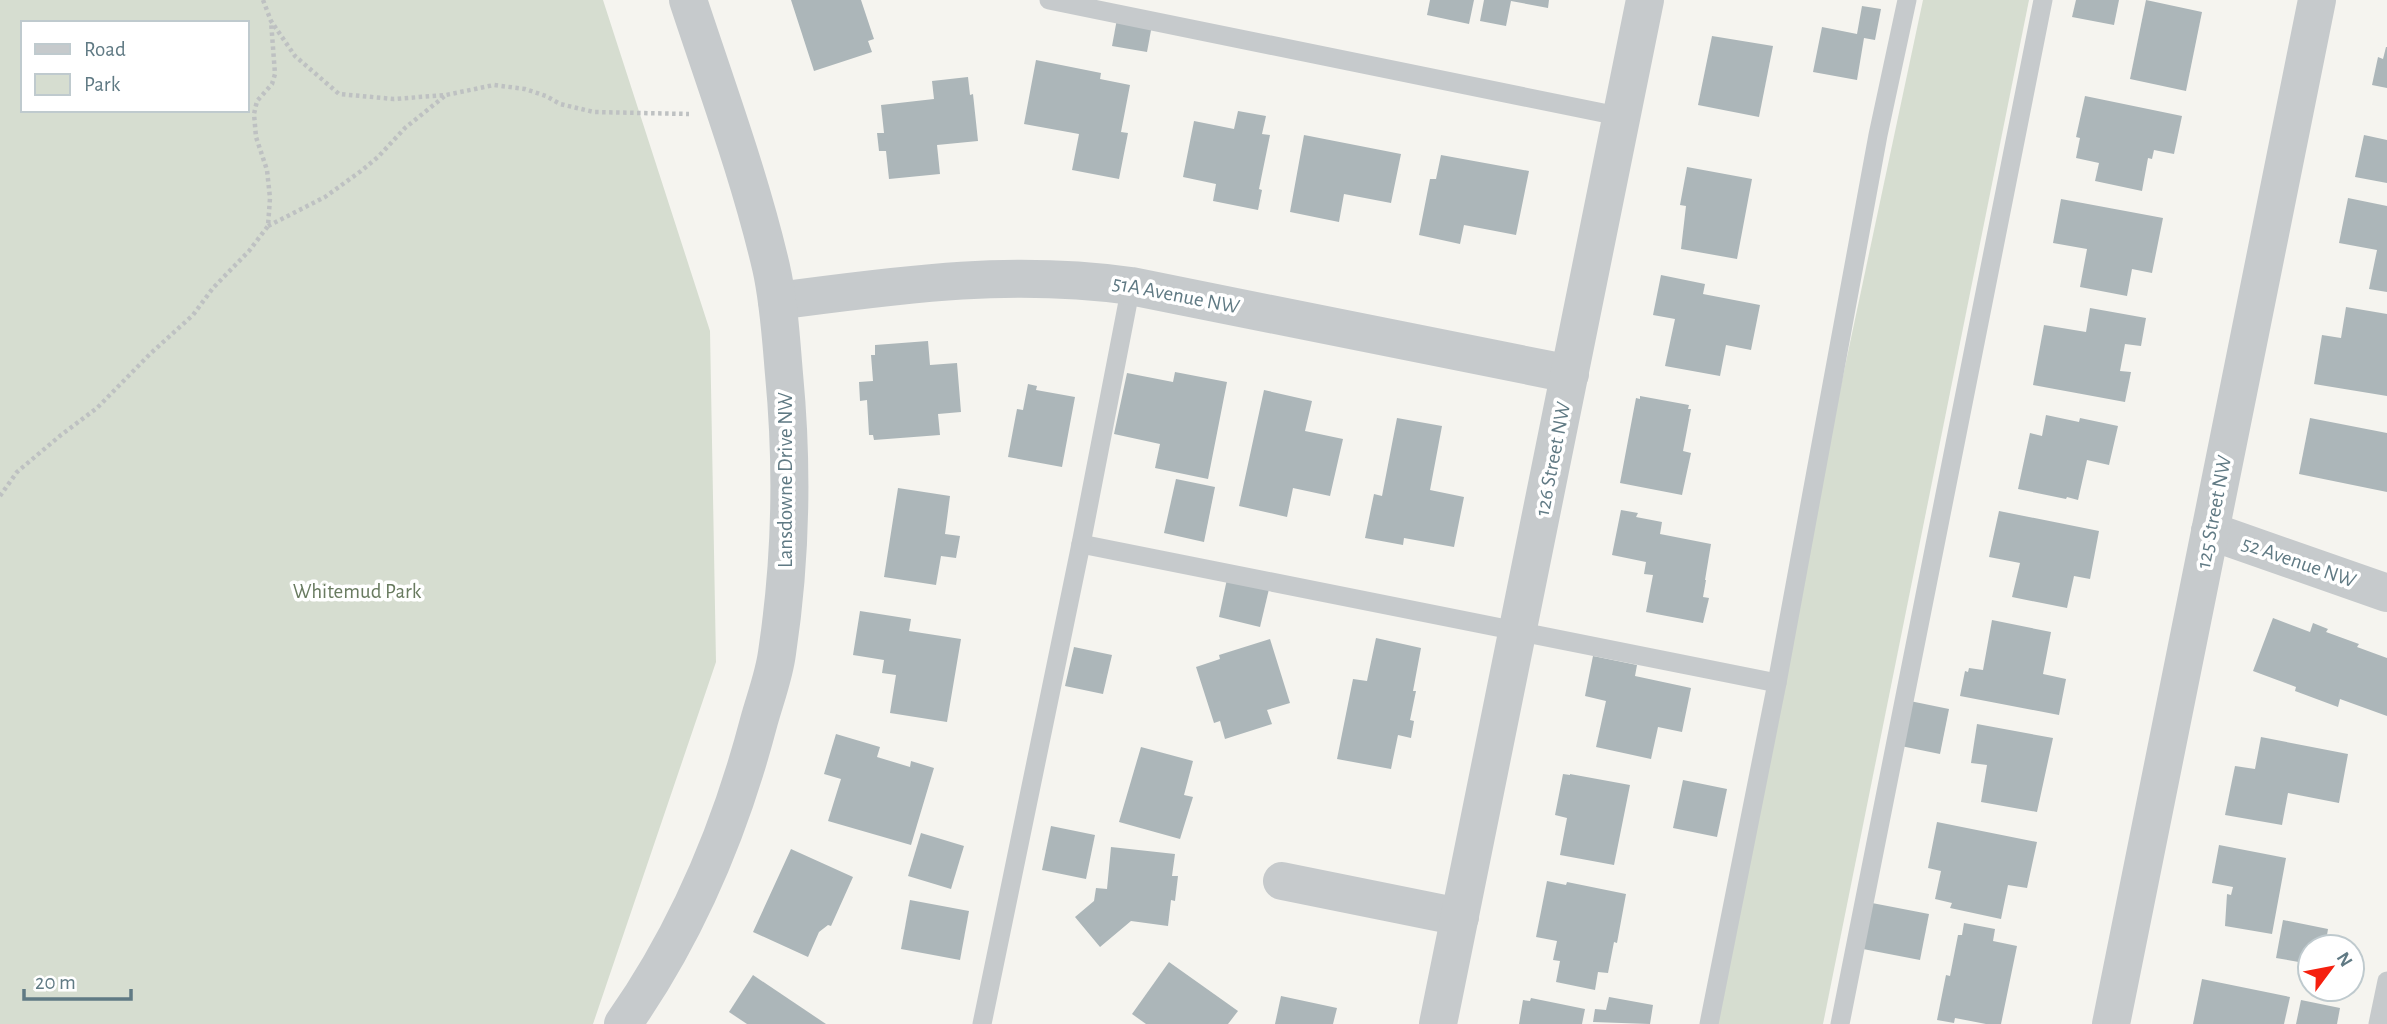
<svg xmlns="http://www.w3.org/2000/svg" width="2387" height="1024" viewBox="0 0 2387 1024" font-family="'Alegreya Sans',sans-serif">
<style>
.green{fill:#d6ddd0;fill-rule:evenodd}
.building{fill:#acb6b9}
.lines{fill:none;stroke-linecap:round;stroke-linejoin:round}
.path{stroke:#bec1c2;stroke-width:4.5;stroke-dasharray:3.5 3.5;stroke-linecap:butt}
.service{stroke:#c6cacc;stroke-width:19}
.minor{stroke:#c6cacc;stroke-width:38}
.labels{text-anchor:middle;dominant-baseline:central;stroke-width:7;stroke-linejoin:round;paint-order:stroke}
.street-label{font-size:21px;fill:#607a84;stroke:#fff}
.park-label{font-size:21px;fill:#697b60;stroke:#fff}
</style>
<rect width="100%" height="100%" fill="#f5f4ef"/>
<g class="green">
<path d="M0,0H603L710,331L716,662L593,1024H0ZM23,23H247V110H23Z"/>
<polygon points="1923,0 2029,0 1823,1024 1705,1024"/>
</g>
<g class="building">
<polygon points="791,0 861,0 874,39 868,41 872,52 814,71"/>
<polygon points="1430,0 1474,0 1469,24 1427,15"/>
<polygon points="1484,0 1549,0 1548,8 1511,1 1506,26 1480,21"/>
<polygon points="2076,0 2119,0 2114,25 2072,17"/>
<polygon points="2146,0 2202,12 2186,91 2130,79"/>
<polygon points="1862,6 1881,9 1875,40 1864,38 1857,80 1813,72 1822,27 1857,34"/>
<polygon points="1117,19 1152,25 1147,52 1112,46"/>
<polygon points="1712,36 1773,46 1759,117 1698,105"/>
<polygon points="2386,47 2387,47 2387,88 2372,85 2378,57 2383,59"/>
<polygon points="1036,60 1101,73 1100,79 1130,85 1121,132 1128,133 1119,179 1072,170 1079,134 1024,124"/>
<polygon points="968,77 970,95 973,94 978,141 937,145 940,174 889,179 886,151 879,151 877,133 884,133 881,105 934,99 932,81"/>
<polygon points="2085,96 2182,116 2174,154 2154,150 2152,159 2148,158 2142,191 2095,181 2099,163 2076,158 2080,138 2076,137"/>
<polygon points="1238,111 1266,116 1262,134 1270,135 1259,189 1262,190 1258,210 1213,201 1216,184 1183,177 1194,121 1234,129"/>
<polygon points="1304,135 1401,154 1391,203 1344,194 1339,222 1290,212"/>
<polygon points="2364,135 2387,140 2387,183 2355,177"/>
<polygon points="1441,155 1529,171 1516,235 1464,225 1460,244 1419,235 1430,179 1436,179"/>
<polygon points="1687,167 1752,179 1737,259 1681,249 1686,206 1680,205"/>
<polygon points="2348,198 2387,206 2387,292 2369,289 2377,250 2339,243"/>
<polygon points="2061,199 2163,218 2152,273 2132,269 2127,296 2080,287 2087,249 2053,243"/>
<polygon points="1661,275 1705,284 1703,294 1760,305 1751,350 1726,345 1720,376 1665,366 1675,319 1653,315"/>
<polygon points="2346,307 2387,314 2387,396 2314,384 2322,335 2341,338"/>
<polygon points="2090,308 2146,318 2141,346 2125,344 2120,371 2131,372 2125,402 2033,385 2044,325 2086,332"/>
<polygon points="928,341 930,365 957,363 961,412 938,414 940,435 874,440 873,435 869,435 867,400 860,401 859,382 873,381 871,355 875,355 875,345"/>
<polygon points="1175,372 1227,382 1208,479 1155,468 1160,444 1114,434 1127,373 1173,382"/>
<polygon points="1028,384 1037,386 1036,390 1075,397 1062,467 1008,457 1017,409 1023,410"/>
<polygon points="1264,390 1312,401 1305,431 1343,439 1330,496 1293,488 1287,517 1239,506"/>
<polygon points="1640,396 1689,405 1688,409 1691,409 1683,451 1691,453 1682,495 1620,483 1636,398 1640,399"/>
<polygon points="2046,415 2079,422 2080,418 2118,426 2109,465 2087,460 2078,500 2067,497 2066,499 2018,489 2030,433 2042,436"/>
<polygon points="1397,418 1442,426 1430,490 1464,497 1454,547 1404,538 1403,545 1365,538 1374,494 1382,496"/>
<polygon points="2310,418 2387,433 2387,492 2299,474"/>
<polygon points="1176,479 1215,487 1204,542 1164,533"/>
<polygon points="898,488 950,496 945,534 960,536 956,558 941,556 936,585 884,577"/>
<polygon points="1621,510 1638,513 1636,517 1662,522 1660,534 1711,544 1705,580 1706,580 1703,597 1709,598 1703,623 1646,612 1653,575 1644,574 1646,562 1612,555"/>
<polygon points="1999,511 2099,531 2090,579 2074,576 2067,608 2012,597 2020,563 1989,557"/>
<polygon points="1227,579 1269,589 1260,627 1219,617"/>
<polygon points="860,611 911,619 909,631 961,639 947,722 890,713 896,675 882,673 884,660 853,655"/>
<polygon points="2273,618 2310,632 2313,623 2328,629 2326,632 2359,644 2357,647 2387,658 2387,716 2340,699 2338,707 2295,691 2296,687 2253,671"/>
<polygon points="1992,620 2051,632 2043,674 2066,679 2059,715 1960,696 1965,671 1968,672 1969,668 1983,670"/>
<polygon points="1376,638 1421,648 1413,691 1416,691 1410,720 1414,721 1411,738 1398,735 1391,769 1337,759 1353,679 1367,681"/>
<polygon points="1270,639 1290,703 1267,710 1272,724 1225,739 1220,721 1214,723 1196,667 1220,659 1219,655"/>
<polygon points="1074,647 1112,655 1103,694 1065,686"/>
<polygon points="1593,656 1637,665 1635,676 1691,688 1682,732 1658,727 1651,759 1596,747 1606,701 1585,696"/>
<polygon points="1905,700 1949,709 1940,754 1896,745"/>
<polygon points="1977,724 2053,738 2037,812 1981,802 1987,765 1971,763"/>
<polygon points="836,734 880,747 877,757 910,767 911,761 934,768 911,845 828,821 841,779 824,774"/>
<polygon points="2261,737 2348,754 2339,803 2288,793 2282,825 2225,815 2235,766 2255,769"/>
<polygon points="1141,747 1193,761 1184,795 1193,797 1180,839 1119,822"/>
<polygon points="1563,774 1570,775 1570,774 1630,785 1614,865 1560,855 1567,818 1555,815"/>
<polygon points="1683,780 1727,789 1717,837 1673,828"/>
<polygon points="1937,822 2037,842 2027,888 2008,885 2001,919 1950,908 1952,903 1935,899 1941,871 1928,868"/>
<polygon points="1051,826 1095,835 1086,879 1042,870"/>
<polygon points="921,833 964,846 951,889 908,876"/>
<polygon points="2219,845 2286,858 2272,934 2225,926 2227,894 2231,895 2233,887 2212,883"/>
<polygon points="1111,847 1175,854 1172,876 1178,876 1175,901 1171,900 1168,926 1131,921 1100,947 1075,917 1094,901 1096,888 1107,889"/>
<polygon points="791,849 853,877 831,926 828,925 819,932 808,957 753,932"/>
<polygon points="1547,881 1566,885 1567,882 1626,894 1617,943 1614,942 1608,973 1598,972 1595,990 1556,982 1560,961 1553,960 1557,941 1536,937"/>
<polygon points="910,900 969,911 960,960 901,949"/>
<polygon points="1872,903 1929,914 1920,960 1863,949"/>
<polygon points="2283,920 2328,929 2325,947 2310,947 2310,964 2276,958"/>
<polygon points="1964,923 1995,929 1993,941 2017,946 2001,1024 1986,1024 1955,1018 1954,1023 1937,1020 1946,975 1950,976 1958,935 1962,935"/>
<polygon points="1169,962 1238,1011 1228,1024 1146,1024 1132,1014"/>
<polygon points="753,975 826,1024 747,1024 729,1012"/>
<polygon points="2202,979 2290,997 2284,1024 2193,1024"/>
<polygon points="1281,996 1337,1008 1333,1024 1275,1024"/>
<polygon points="1609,997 1653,1005 1650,1024 1593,1022 1595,1009 1606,1010"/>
<polygon points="1531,998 1585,1009 1582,1024 1519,1024 1523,1000 1530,1001"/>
<polygon points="2301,1000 2340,1008 2337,1024 2296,1024"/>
</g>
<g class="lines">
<g class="path">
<polyline points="263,0 271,21 295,56 339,94 394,99 446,95 494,85 525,89 546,96 560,104 594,112 689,114"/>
<polyline points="268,226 325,197 361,171 378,157 405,128 446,95"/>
<polyline points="0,496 17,472 61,435 97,408 150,354 193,315 213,288 249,251 268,226 270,198 267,170 256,137 254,114 257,101 272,84 275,74 271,21"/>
</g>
<g class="service">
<polyline points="1049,0 1623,117"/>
<polyline points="1081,544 1777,683"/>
<polyline points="982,1024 1081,544 1131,286"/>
<polyline points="1709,1024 1777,683 1878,135 1907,0"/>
<polyline points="1840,1024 2043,0"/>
<polyline points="2378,1024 2387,981"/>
</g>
<g class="minor">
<path d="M777,301C899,285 1008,269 1131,286L1570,374"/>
<polyline points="2210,531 2387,593"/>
<polyline points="1282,881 1460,917"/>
<path d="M623,1024C687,933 731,828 759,721C765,699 774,676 777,653C791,560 793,468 784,374C781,339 779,302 771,267C750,177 717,88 688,0"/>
<polyline points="1438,1024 1645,0"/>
<polyline points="2111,1024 2317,0"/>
</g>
</g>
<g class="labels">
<g class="street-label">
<text transform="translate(1176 295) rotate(11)">51A Avenue NW</text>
<text transform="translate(1553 459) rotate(-79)">126 Street NW</text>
<text transform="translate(785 480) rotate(-90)">Lansdowne Drive NW</text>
<text transform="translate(2214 512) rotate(-79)">125 Street NW</text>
<text transform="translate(2299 562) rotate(19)">52 Avenue NW</text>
</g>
<g class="park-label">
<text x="357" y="591">Whitemud Park</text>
</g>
</g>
<rect x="21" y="21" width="228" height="91" fill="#ffffff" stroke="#bfcace" stroke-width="2"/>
<rect x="35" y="44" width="35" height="10" fill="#c6cacc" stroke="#bfcace" stroke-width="2"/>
<text x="84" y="56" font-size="21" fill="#607a84">Road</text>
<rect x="35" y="74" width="35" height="21" fill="#d6ddd0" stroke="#bfcace" stroke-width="2"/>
<text x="84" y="91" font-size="21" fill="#607a84">Park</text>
<g transform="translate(2331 968) rotate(58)"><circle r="33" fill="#ffffff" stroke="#bfcace" stroke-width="2"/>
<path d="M0-5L12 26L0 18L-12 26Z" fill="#f5200f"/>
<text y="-10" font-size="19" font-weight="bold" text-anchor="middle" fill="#607a84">N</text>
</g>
<path d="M24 989v10h107v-10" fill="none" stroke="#607a84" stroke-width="3.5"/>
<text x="35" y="989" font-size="21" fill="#607a84" stroke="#ffffff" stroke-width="5" paint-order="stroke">20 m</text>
</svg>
